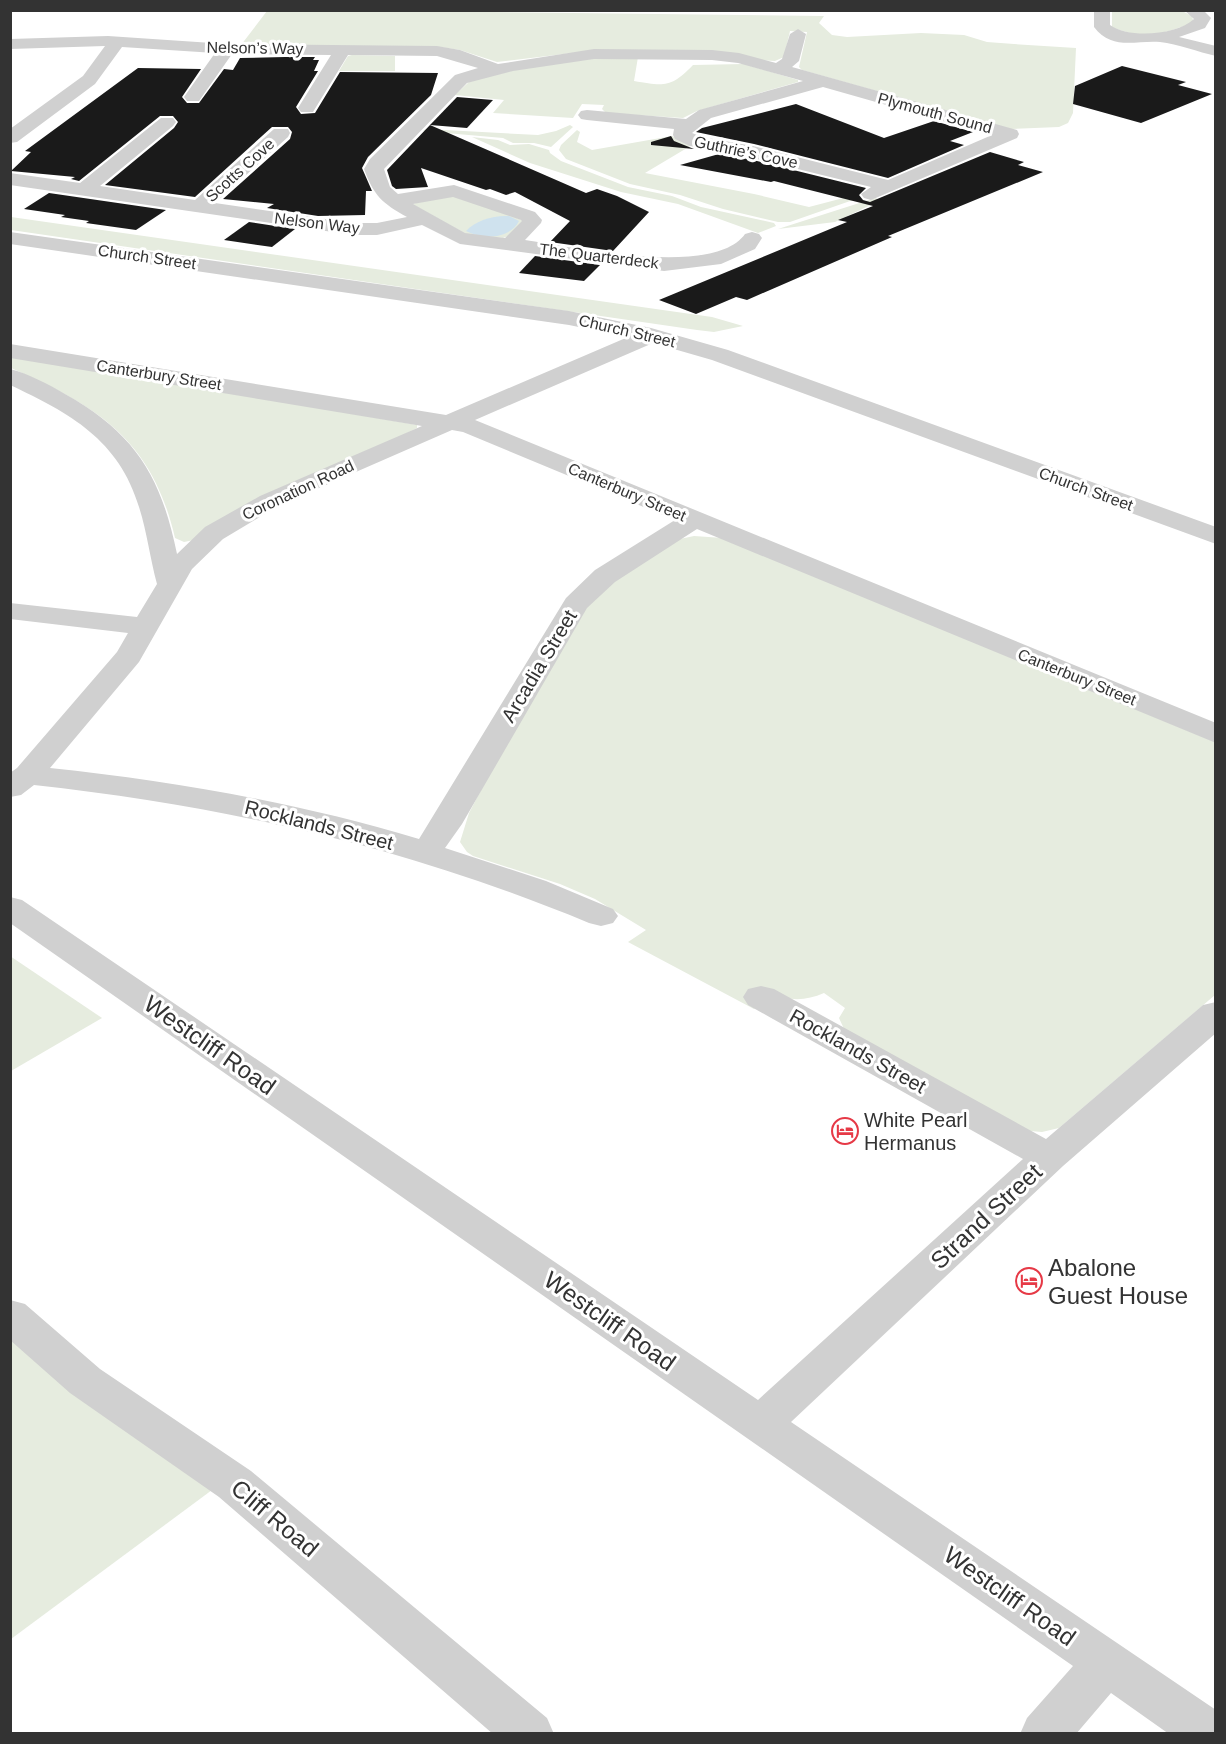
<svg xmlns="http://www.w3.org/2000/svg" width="1226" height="1744" viewBox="0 0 1226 1744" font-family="Arial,sans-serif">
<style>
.green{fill:#e6ecdf}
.water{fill:#cfe2ee}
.building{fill:#1a1a1a}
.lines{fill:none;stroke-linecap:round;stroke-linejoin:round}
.minor{fill:#d0d0d0;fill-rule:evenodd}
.labels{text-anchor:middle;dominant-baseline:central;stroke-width:6;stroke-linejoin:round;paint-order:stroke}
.far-street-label{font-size:16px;fill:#333;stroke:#fff}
.street-label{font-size:20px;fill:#333;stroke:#fff}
.poi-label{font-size:20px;fill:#333;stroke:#fff;text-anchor:start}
.near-street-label{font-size:24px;fill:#333;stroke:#fff}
.near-poi-label{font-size:24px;fill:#333;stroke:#fff;text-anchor:start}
</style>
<rect width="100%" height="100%" fill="#fff"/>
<g class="green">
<polygon points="334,10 824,16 819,23 832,35 847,37 921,33 964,35 987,42 1014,44 1076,48 1073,113 1068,123 1059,127 1011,129 802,70 799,67 807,32 790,31 784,57 775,61 597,50 497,62 460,50 440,47 241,45 267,11"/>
<path d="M1112,11H1182L1192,16L1193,20L1190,24C1159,35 1143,40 1112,27Z"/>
<polygon points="352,55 395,56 395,71 339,71 348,56"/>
<path d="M600,57H638L634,81C664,86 671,88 693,65L744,64L798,80V82L697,111L683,118L606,113L602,109L604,105L582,104L573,118L493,113L504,100L455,95L470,81L531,66Z"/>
<polygon points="570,125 573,127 551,147 534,143 513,143 503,138 423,131 426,129 538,135 556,131"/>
<polygon points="577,130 580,132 577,142 592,150 672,136 692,145 645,173 754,194 809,207 851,196 853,200 790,222 778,222 723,209 680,195 630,184 566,159 559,150 561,145"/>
<polygon points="472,137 498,140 510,145 529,144 549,150 550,153 561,161 628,187 672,196 701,207 774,223 776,226 758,233 678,204 621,192 530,163"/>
<polygon points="458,194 524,221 511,235 503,238 466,234 412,204"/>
<polygon points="875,198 881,200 835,222 778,229"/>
<polygon points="11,217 712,317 743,326 714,332 697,330 11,230"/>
<path d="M10,354L417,425V428L194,540L184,542L175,538C152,439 98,407 11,368Z"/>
<path d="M694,536L723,538L1215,742V995L1059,1128L1042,1132L1030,1131L845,1031L839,1018L845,1008L824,993C806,1001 790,1001 772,994L754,1009L628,942L646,930L595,899L560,884L473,856L467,852L460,842L469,813L530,697L583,611L612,581L675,540Z"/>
<polygon points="10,956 102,1018 11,1071 10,1071"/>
<polygon points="10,1336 212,1490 11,1639 10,1639"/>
</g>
<path class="water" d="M509,216L519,221C510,239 482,240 466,231C476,220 494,215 509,216Z"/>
<g class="building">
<polygon points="285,57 315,57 313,60 319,60 314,71 318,71 296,107 301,114 315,113 340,72 438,73 431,95 368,157 362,168 372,191 366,191 365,215 318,216 267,208 274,204 223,199 290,139 292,132 288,127 272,127 195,197 105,185 174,128 178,122 173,116 160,116 79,181 71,179 75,177 11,171 31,152 25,151 138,68 201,69 182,97 187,103 199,103 224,69 233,70 240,58"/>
<polygon points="1122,66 1186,82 1178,85 1212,94 1141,123 1073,104 1075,86"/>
<polygon points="457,97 493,100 467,128 430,125"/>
<polygon points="796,104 884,138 934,121 973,132 950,141 964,145 888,178 754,144 696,132 702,128"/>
<polygon points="430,125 586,193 597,189 617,196 649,212 613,251 550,242 570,221 515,192 506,195 490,189 486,190 421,168 428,187 396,189 392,186 387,170"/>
<polygon points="671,136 674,141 694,149 651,145 651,142"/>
<polygon points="990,152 1024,162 1018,165 1043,172 888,236 892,237 747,300 736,297 696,314 659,300 847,222 838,220 873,206 774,181 771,182 680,165 719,154 753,160 866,188 859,195 863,200 870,202"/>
<polygon points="49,193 166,210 136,230 86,223 89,221 61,217 65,215 24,209"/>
<polygon points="249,222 295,229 272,247 224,240"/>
<polygon points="535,256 600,265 584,281 519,273"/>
</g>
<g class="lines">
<g class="minor">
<path d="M1094,10H1110V25C1129,39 1177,35 1194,19L1184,10H1203L1211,18L1205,28L1179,37L1216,46V56C1198,52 1178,44 1160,42C1136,40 1112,51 1094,27Z"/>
<path d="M798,29L806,34L799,61L792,67L1017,130L1019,134L1017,138L871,200L864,198L861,194L871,187L753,158L690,146L675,139L673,135L674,129L587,120L581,119L578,115L581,111L587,110L686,119L699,110L803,81L738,63L712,60L594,59L513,71L467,83L384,169L390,187L398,194L454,185L535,212L542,220L541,223L525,240C573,247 714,278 745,234L752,232L759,234L762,238L755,249L721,264L664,271L460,244L422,225L377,235H353L10,185V173L80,183L161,118H173L176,122L173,126L100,186L195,200L274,129H288L290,133L288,137L215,203L353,223H377L407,217C382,203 374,196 364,169L370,159L455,75L478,68L437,56L348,55L313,112H301L298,108L331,55L232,54L199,101H187L184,97L215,53L122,47L95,84L17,142L10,143V129L83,76L105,46L10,49V39L108,36L227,44L437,46L460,50L498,64L594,49L712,50L739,53L776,63L782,59L790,34ZM823,87L992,135L888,180L753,146L702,137L692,133L711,118ZM453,197L521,220L522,221L505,238L465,233L413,204Z"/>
<path d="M10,232L569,311L651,328L728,350L1216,527V544L712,360L653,343L475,420L1216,723V743L697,529L615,582L587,608L462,824L445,848L546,881L613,909L618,916L613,923L601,926L589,923C405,847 232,807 34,785L21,795L10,797V773L17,768L117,652L128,633L10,619V603L137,617L157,584C150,558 147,532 139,507C119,440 70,413 10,385V369C29,374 48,384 65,394C135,433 161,476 177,554L205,527L260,496L422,426L10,358V344L446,415L628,337L569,325L10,244ZM452,430L463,432L675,520L595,570L566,598L419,839C299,803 174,781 50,768L139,662L192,569L223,539L278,506Z"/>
<polygon points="10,897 22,900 758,1400 1023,1159 748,1005 743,997 748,989 761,986 774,989 1046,1139 1203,1005 1216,1002 1216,1033 1063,1166 791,1422 1216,1710 1216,1734 1169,1734 1111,1693 1076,1734 1020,1734 1027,1718 1073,1666 10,923"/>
<polygon points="10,1300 25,1304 100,1369 251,1471 547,1718 554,1734 493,1734 219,1497 70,1393 10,1340"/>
</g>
</g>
<defs>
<symbol id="hotel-ring" viewBox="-11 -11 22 22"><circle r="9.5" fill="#fff" stroke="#e63946" stroke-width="1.5"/><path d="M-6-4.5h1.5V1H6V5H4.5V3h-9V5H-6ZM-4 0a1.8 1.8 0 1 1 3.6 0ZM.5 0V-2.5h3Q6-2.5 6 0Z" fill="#e63946"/></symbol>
</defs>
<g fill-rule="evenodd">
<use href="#hotel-ring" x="830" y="1116" width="30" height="30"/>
<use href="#hotel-ring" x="1014" y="1266" width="30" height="30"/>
</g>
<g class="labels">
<g class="far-street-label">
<text transform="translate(255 48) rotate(1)">Nelson’s Way</text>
<text transform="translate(935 113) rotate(15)">Plymouth Sound</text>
<text transform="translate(746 152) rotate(12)">Guthrie’s Cove</text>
<text transform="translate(240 170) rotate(-42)">Scotts Cove</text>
<text transform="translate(317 223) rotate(7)">Nelson Way</text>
<text transform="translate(599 256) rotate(7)">The Quarterdeck</text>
<text transform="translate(147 257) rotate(8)">Church Street</text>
<text transform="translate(627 331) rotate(13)">Church Street</text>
<text transform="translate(159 375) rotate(9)">Canterbury Street</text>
<text transform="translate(1086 489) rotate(20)">Church Street</text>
<text transform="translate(298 490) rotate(-25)">Coronation Road</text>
<text transform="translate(627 492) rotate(23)">Canterbury Street</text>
<text transform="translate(1077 677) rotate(22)">Canterbury Street</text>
</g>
<g class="street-label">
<text transform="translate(539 666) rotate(-59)">Arcadia Street</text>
<text transform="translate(319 825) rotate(14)">Rocklands Street</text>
<text transform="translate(858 1051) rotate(29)">Rocklands Street</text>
</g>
<g class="poi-label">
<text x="864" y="1120">White Pearl<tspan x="864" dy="23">Hermanus</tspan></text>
</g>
<g class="near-street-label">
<text transform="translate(210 1045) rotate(35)">Westcliff Road</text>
<text transform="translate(986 1216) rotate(-43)">Strand Street</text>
<text transform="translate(610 1321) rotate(35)">Westcliff Road</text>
<text transform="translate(275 1518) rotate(40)">Cliff Road</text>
<text transform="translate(1010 1596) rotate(35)">Westcliff Road</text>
</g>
<g class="near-poi-label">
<text x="1048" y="1267">Abalone<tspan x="1048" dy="28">Guest House</tspan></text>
</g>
</g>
<rect width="1226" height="1744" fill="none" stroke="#333333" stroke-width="24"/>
</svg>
